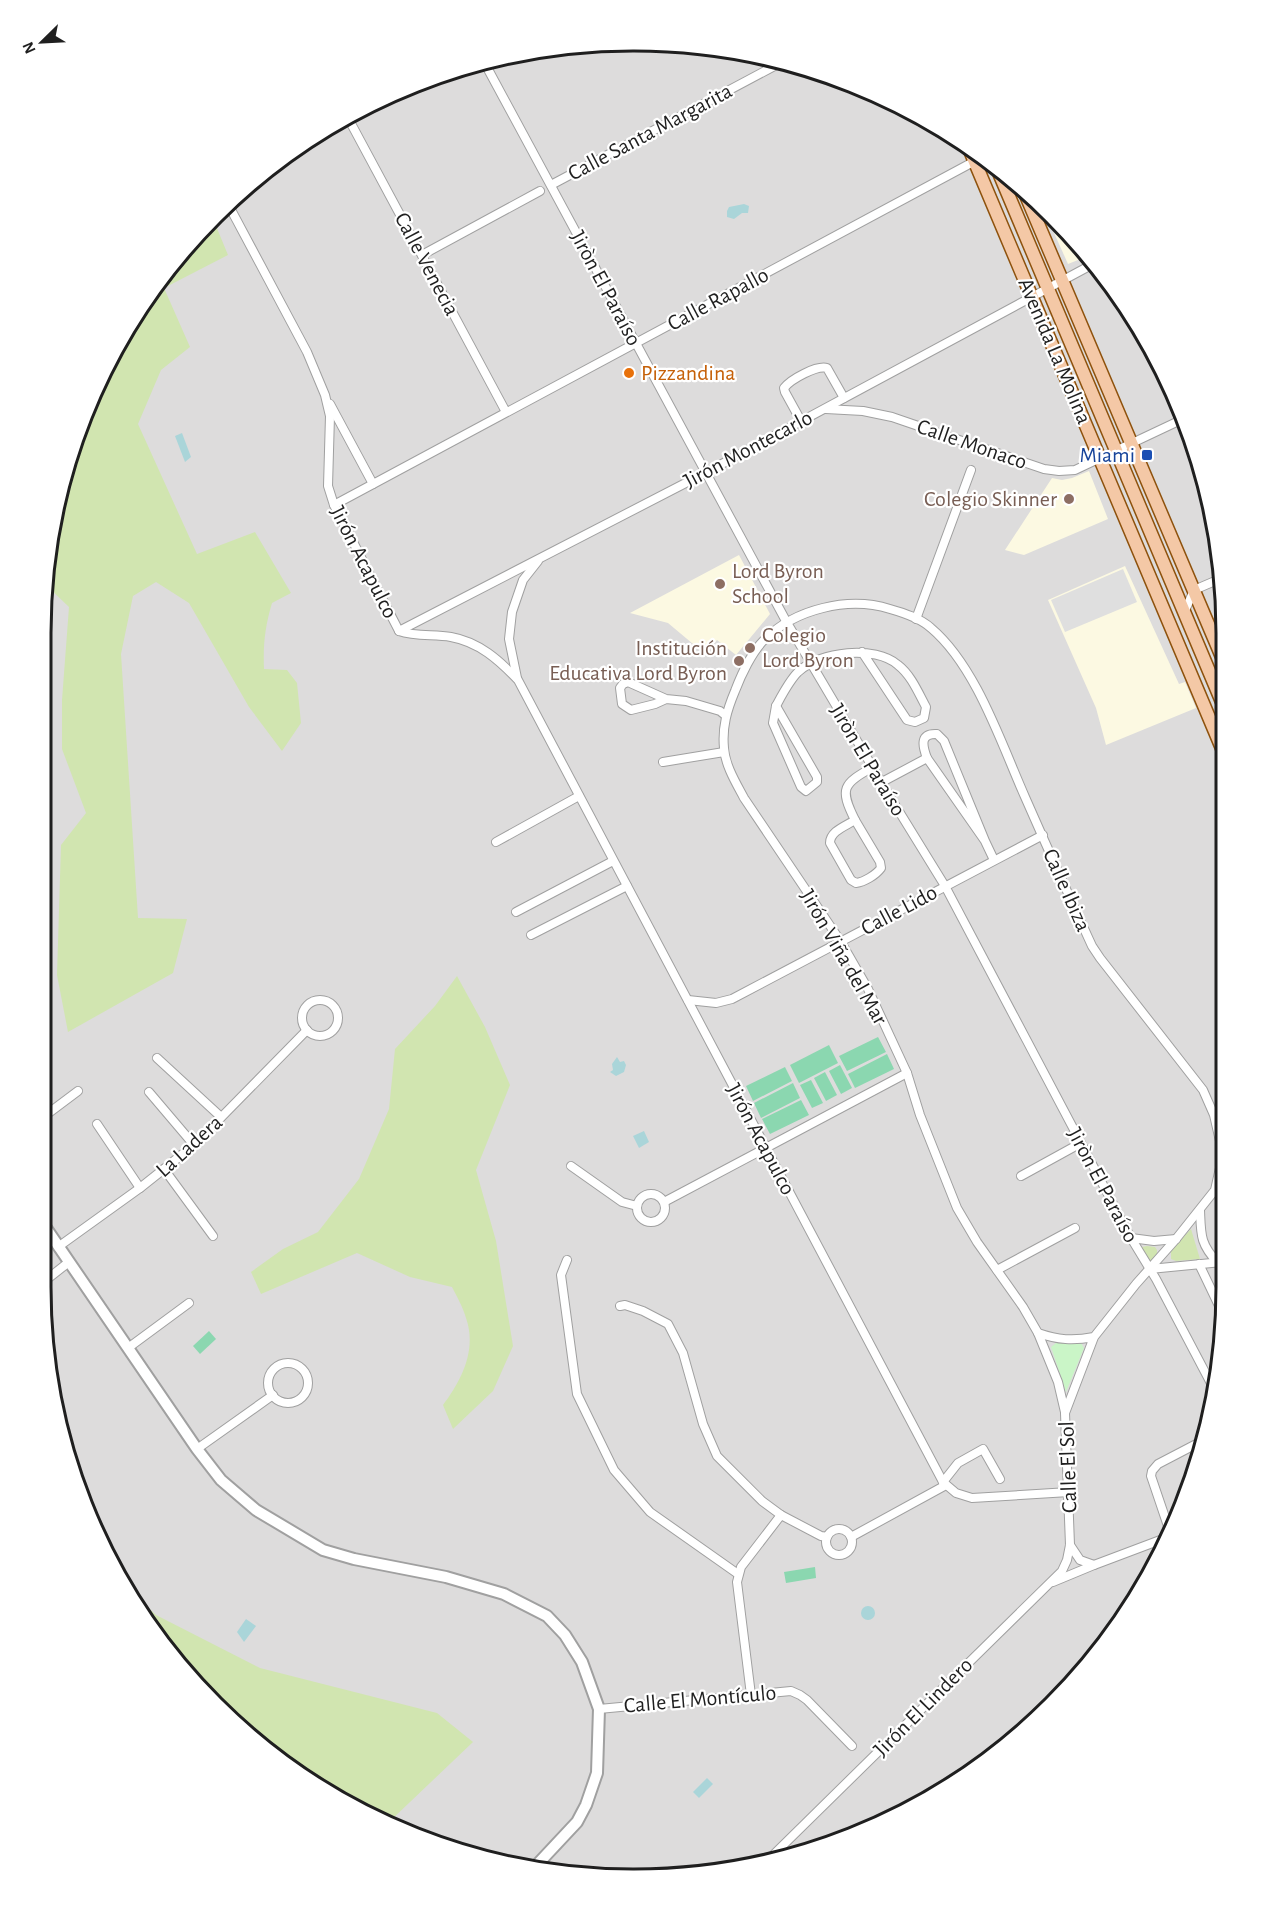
<svg xmlns="http://www.w3.org/2000/svg" width="1267" height="1920" viewBox="0 0 1267 1920" font-family="'Alegreya Sans',sans-serif">
<style>
.residential{fill:#dddcdc}
.education{fill:#fcf9e2}
.grass{fill:#d1e5b0}
.park{fill:#caf5c7}
.pitch{fill:#8bd7b0}
.parking{fill:#dfdfdf}
.water{fill:#aad5d9}
.lines{fill:none;stroke-linecap:round;stroke-linejoin:round}
.minor-casing{stroke:#a0a0a0;stroke-width:10}
.tertiary-casing{stroke:#a0a0a0;stroke-width:14}
.primary-casing{stroke:#8e520d;stroke-width:15}
.minor{stroke:#fff;stroke-width:8}
.tertiary{stroke:#fff;stroke-width:10}
.primary{stroke:#f4c8a6;stroke-width:12}
.food-dot{fill:#e8710a;stroke:#fff;stroke-width:2}
.transit-dot{fill:#1a4fb4;stroke:#fff;stroke-width:2}
.education-dot{fill:#8d6e63;stroke:#fff;stroke-width:2}
.labels{text-anchor:middle;dominant-baseline:central;stroke-width:4.5;stroke-linejoin:round;paint-order:stroke}
.street-label{font-size:22px;fill:#1f1f1f;stroke:#fff}
.food-label{font-size:22px;fill:#c56008;stroke:#fff;text-anchor:start}
.transit-label{font-size:22px;fill:#164399;stroke:#fff;text-anchor:end}
.education-label{font-size:22px;fill:#785e54;stroke:#fff;text-anchor:end}
.rim{fill:none;stroke:#1f1f1f;stroke-width:3}
</style>
<rect width="100%" height="100%" fill="#efebe6"/>
<polygon class="residential" points="595,42 711,46 824,72 930,120 1025,188 1104,273 1165,372 1206,480 1225,595 1221,1364 1195,1477 1165,1548 1079,1678 995,1757 930,1800 860,1834 750,1868 594,1878 480,1859 407,1834 272,1757 214,1706 141,1616 72,1477 46,1364 46,556 61,480 102,372 188,242 273,163 372,102 480,61"/>
<g class="education">
<polygon points="1042,206 1088,255 1088,256 1068,264"/>
<polygon points="1089,471 1108,519 1024,555 1005,550 1052,478 1062,480 1072,478"/>
<polygon points="739,555 770,614 736,655 717,640 705,654 668,623 630,613"/>
<polygon points="1125,566 1179,684 1185,682 1196,708 1106,745 1096,708 1048,600"/>
</g>
<g class="grass">
<path d="M214,221L228,255L164,288L190,347L161,370L138,424L197,554L255,532L291,593L272,603C265,627 263,644 264,669L287,670L297,683L301,723L282,751L249,707L189,603L156,582L133,596L121,654L138,918L187,919L173,973L68,1032L57,975L61,845L86,813L62,749V700L69,607L46,585V556L61,480L102,372L188,242Z"/>
<path d="M457,976L485,1027L510,1085L476,1170L496,1241L513,1346L493,1391L453,1429L443,1405C462,1380 477,1349 466,1318C463,1307 457,1297 452,1287L410,1277L357,1253L261,1294L251,1272L283,1249L318,1232L359,1179L389,1109L395,1049L435,1006Z"/>
<polygon points="1191,1229 1200,1259 1176,1261 1171,1259 1171,1250"/>
<polygon points="1147,1246 1155,1247 1157,1250 1157,1256 1153,1261 1148,1261 1142,1247"/>
<polygon points="125,1585 156,1615 260,1668 437,1713 473,1742 388,1823 272,1757 214,1706 141,1616"/>
</g>
<polygon class="park" points="1056,1343 1081,1343 1084,1348 1066,1392 1051,1347"/>
<g class="pitch">
<polygon points="878,1037 886,1052 847,1071 839,1056"/>
<polygon points="829,1045 838,1063 799,1083 790,1065"/>
<polygon points="887,1054 894,1069 855,1088 848,1074"/>
<polygon points="840,1065 852,1088 841,1094 829,1071"/>
<polygon points="785,1067 792,1081 753,1101 746,1086"/>
<polygon points="825,1072 837,1095 826,1101 814,1078"/>
<polygon points="811,1080 823,1103 812,1108 800,1085"/>
<polygon points="793,1083 800,1098 761,1118 754,1103"/>
<polygon points="801,1100 809,1115 770,1134 762,1119"/>
<polygon points="209,1331 216,1339 200,1354 193,1346"/>
<polygon points="815,1567 816,1578 786,1583 784,1572"/>
</g>
<polygon class="parking" points="1123,569 1137,602 1065,632 1051,600"/>
<g class="water">
<polygon points="744,204 749,206 748,213 742,213 734,219 727,217 727,211 729,207"/>
<polygon points="182,433 191,457 185,462 175,436"/>
<polygon points="617,1057 620,1062 624,1061 626,1065 624,1072 616,1076 610,1072 613,1070 612,1064"/>
<polygon points="644,1131 649,1142 639,1148 633,1136"/>
<circle cx="868" cy="1613" r="7"/>
<polygon points="246,1619 256,1626 244,1642 237,1632"/>
<polygon points="707,1778 713,1784 699,1798 693,1792"/>
</g>
<g class="lines">
<defs>
<g id="minor">
<polyline points="483,60 786,621 892,800 945,886 1081,1143 1131,1238 1156,1279 1215,1391"/>
<polyline points="347,116 506,412"/>
<polyline points="551,185 782,62"/>
<path d="M228,204L307,352L325,395L330,416L328,486L334,505L399,631C416,637 434,634 451,637C479,642 499,660 518,680L943,1482L956,1493L972,1498L1069,1492"/>
<polyline points="422,255 540,191"/>
<polyline points="330,404 373,484"/>
<polyline points="826,409 863,411 892,417 1044,469 1059,471 1075,470 1183,419"/>
<path d="M801,421L785,392L784,388C791,379 817,365 827,368L844,398"/>
<polyline points="334,505 975,161"/>
<polyline points="1184,613 1194,590 1222,578"/>
<polyline points="916,619 971,470"/>
<polyline points="399,631 705,473 1095,263"/>
<polyline points="517,678 509,639 512,612 523,580 538,561"/>
<polyline points="666,699 655,704 631,710 622,704 620,688 623,684 628,682 666,699 686,701 720,711 725,715"/>
<path d="M776,706C782,695 789,681 798,672C820,651 875,645 898,665C911,675 918,692 926,707L924,718L915,722L907,720L862,652"/>
<polygon points="776,706 817,777 817,782 806,791 801,787 773,723"/>
<polyline points="663,762 724,752"/>
<polyline points="882,782 927,758"/>
<polyline points="46,812 46,816"/>
<path d="M855,820L880,862L881,868C876,875 864,882 856,883L851,880L830,843C830,831 846,826 855,820Z"/>
<path d="M855,820C839,788 843,784 873,767"/>
<path d="M985,841L944,741L937,734C920,733 922,745 927,758L985,841L994,860"/>
<polyline points="496,842 579,796"/>
<polyline points="516,912 613,861"/>
<polyline points="531,935 627,886"/>
<polyline points="688,1000 716,1003 732,999 1043,835"/>
<circle cx="320" cy="1018" r="18"/>
<polyline points="157,1058 221,1117"/>
<polyline points="149,1092 194,1145"/>
<polyline points="46,1115 78,1091"/>
<polyline points="97,1124 140,1188"/>
<polyline points="571,1166 622,1202 637,1206"/>
<polyline points="164,1169 213,1236"/>
<polyline points="1021,1176 1081,1143"/>
<circle cx="651" cy="1208" r="14"/>
<polyline points="664,1202 907,1073"/>
<path d="M1200,1210C1201,1235 1200,1244 1218,1263"/>
<polyline points="1131,1238 1154,1241 1176,1239"/>
<polyline points="58,1247 140,1188 194,1145 307,1030"/>
<polyline points="567,1260 561,1275 577,1394 614,1470 650,1512 738,1574"/>
<polyline points="1199,1264 1222,1312"/>
<polyline points="1150,1269 1222,1262"/>
<polyline points="997,1270 1075,1228"/>
<polyline points="46,1280 69,1262"/>
<polyline points="620,1306 625,1305 643,1311 668,1324 683,1353 703,1424 717,1456 762,1501 781,1515 821,1536 827,1537"/>
<polyline points="1038,1333 1058,1382 1065,1412"/>
<polyline points="128,1348 189,1303"/>
<circle cx="288" cy="1383" r="20"/>
<polyline points="197,1449 273,1395"/>
<polyline points="943,1482 958,1463 983,1449 1000,1479"/>
<circle cx="839" cy="1542" r="13"/>
<polyline points="1171,1535 1151,1476 1152,1471 1158,1464 1204,1440"/>
<polyline points="851,1537 946,1485"/>
<polyline points="1070,1545 1080,1560 1094,1565"/>
<polyline points="1053,1582 1094,1565 1171,1536"/>
<polyline points="751,1695 737,1582 741,1567 781,1515"/>
<polyline points="599,1709 791,1691 800,1695 807,1700 852,1746"/>
<polyline points="1033,1721 1087,1667"/>
<path d="M765,1863L1062,1571L1067,1560L1070,1545L1065,1413L1094,1337L1136,1284L1176,1239L1215,1190L1220,1168V1141L1214,1115L1203,1090L1100,958L1092,946C1069,896 1047,847 1025,797C1001,743 976,666 931,628C920,618 904,613 890,609C848,596 795,609 764,640C752,652 741,675 735,691C727,710 722,727 724,748C725,765 736,783 744,798L841,942L868,989L907,1073L920,1115L957,1208L977,1242L1023,1307L1038,1333C1058,1340 1073,1341 1094,1337"/>
</g>
<polyline id="tertiary" points="46,1228 197,1449 221,1480 256,1510 323,1550 354,1559 446,1577 504,1594 547,1616 565,1635 582,1662 599,1709 597,1773 586,1805 577,1822 534,1868"/>
<g id="primary">
<polyline points="969,148 1224,753"/>
<polyline points="997,168 1225,709"/>
<polyline points="1022,186 1225,664"/>
</g>
</defs>
<use href="#minor" class="minor-casing"/>
<use href="#tertiary" class="tertiary-casing"/>
<use href="#primary" class="primary-casing"/>
<use href="#minor" class="minor"/>
<use href="#tertiary" class="tertiary"/>
<use href="#primary" class="primary"/>
</g>
<circle class="food-dot" cx="629" cy="373" r="6"/>
<rect class="transit-dot" x="1141" y="449" width="12" height="12" rx="3"/>
<g class="education-dot">
<circle cx="1069" cy="499" r="6"/>
<circle cx="720" cy="584" r="6"/>
<circle cx="750" cy="648" r="6"/>
<circle cx="739" cy="661" r="6"/>
</g>
<g class="labels">
<g class="street-label">
<text transform="translate(650 132) rotate(-28)">Calle Santa Margarita</text>
<text transform="translate(427 264) rotate(62)">Calle Venecia</text>
<text transform="translate(606 288) rotate(62)">Jiròn El Paraíso</text>
<text transform="translate(718 299) rotate(-28)">Calle Rapallo</text>
<text transform="translate(1055 351) rotate(67)">Avenida La Molina</text>
<text transform="translate(972 444) rotate(19)">Calle Monaco</text>
<text transform="translate(748 449) rotate(-28)">Jirón Montecarlo</text>
<text transform="translate(364 562) rotate(63)">Jirón Acapulco</text>
<text transform="translate(868 760) rotate(59)">Jiròn El Paraíso</text>
<text transform="translate(1067 890) rotate(66)">Calle Ibiza</text>
<text transform="translate(899 910) rotate(-28)">Calle Lido</text>
<text transform="translate(844 957) rotate(60)">Jirón Viña del Mar</text>
<text transform="translate(761 1139) rotate(62)">Jirón Acapulco</text>
<text transform="translate(189 1146) rotate(-42)">La Ladera</text>
<text transform="translate(1103 1185) rotate(62)">Jiròn El Paraíso</text>
<text transform="translate(1068 1467) rotate(-92)">Calle El Sol</text>
<text transform="translate(700 1699) rotate(-5)">Calle El Montículo</text>
<text transform="translate(923 1707) rotate(-45)">Jirón El Lindero</text>
</g>
<g class="food-label">
<text x="641" y="373">Pizzandina</text>
</g>
<g class="transit-label">
<text x="1135" y="455">Miami</text>
</g>
<g class="education-label">
<text x="1057" y="499">Colegio Skinner</text>
<text x="732" y="571" text-anchor="start">Lord Byron<tspan x="732" dy="25">School</tspan></text>
<text x="762" y="635" text-anchor="start">Colegio<tspan x="762" dy="25">Lord Byron</tspan></text>
<text x="727" y="648">Institución<tspan x="727" dy="25">Educativa Lord Byron</tspan></text>
</g>
</g>
<path d="M0 0H1267V1920H0ZM633 51H634A582 582 0 0 1 1216 633V1287A582 582 0 0 1 634 1869H633A582 582 0 0 1 51 1287V633A582 582 0 0 1 633 51Z" fill="#fff" fill-rule="evenodd"/>
<path class="rim" d="M633 51H634A582 582 0 0 1 1216 633V1287A582 582 0 0 1 634 1869H633A582 582 0 0 1 51 1287V633A582 582 0 0 1 633 51Z"/>
<g transform="translate(42 42) rotate(246)" stroke="#ffffff" stroke-width="4.5" paint-order="stroke">
<path d="M0-4.5L10 22L0 15L-10 22Z" fill="#1f1f1f"/>
<text y="-9" font-size="16" font-weight="bold" text-anchor="middle" fill="#1f1f1f">N</text>
</g>
</svg>
